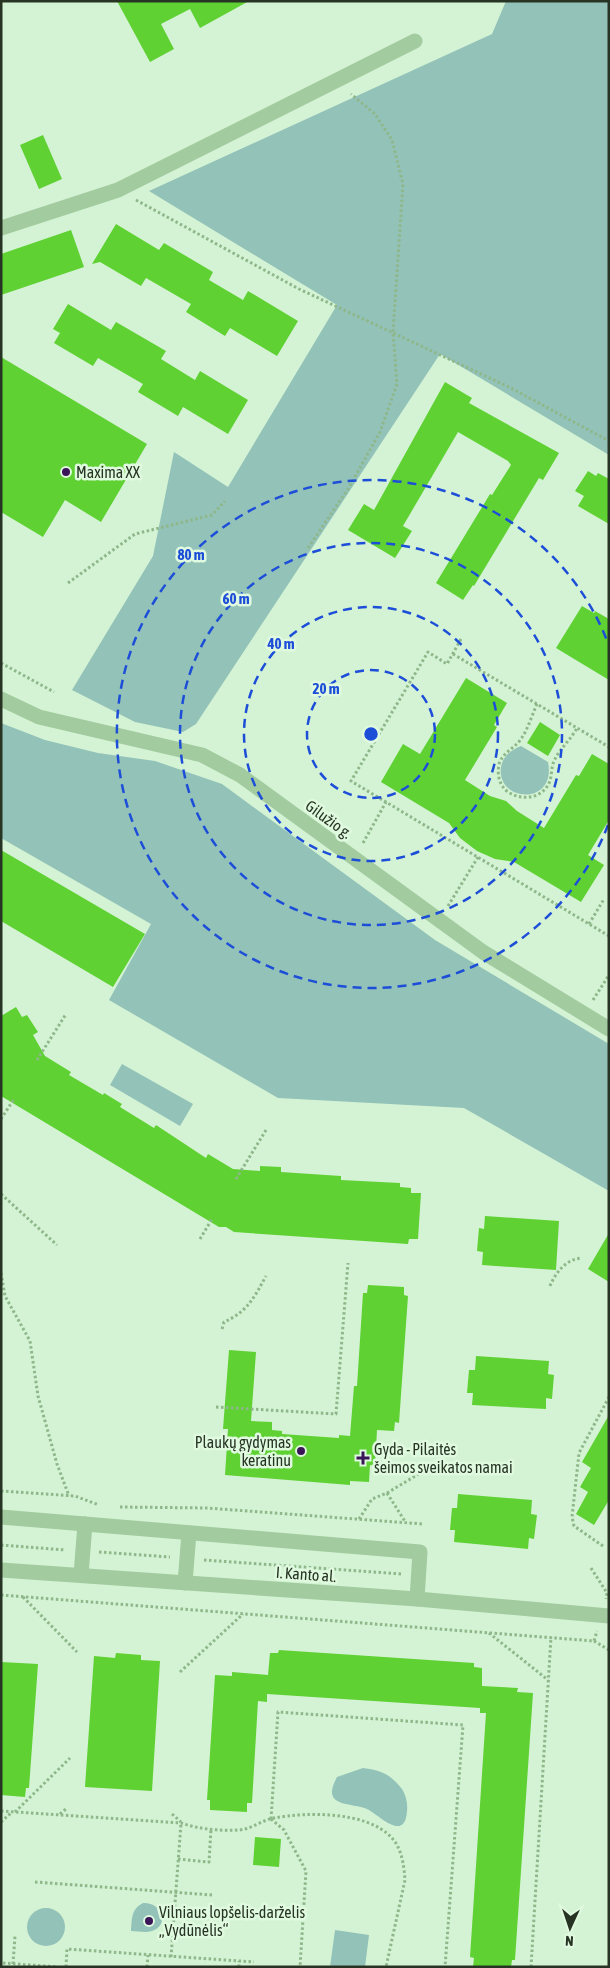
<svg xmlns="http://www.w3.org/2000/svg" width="610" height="1968" viewBox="0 0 610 1968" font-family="'Asap Condensed',sans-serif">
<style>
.green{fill:#93c2b9}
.building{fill:#5fd133}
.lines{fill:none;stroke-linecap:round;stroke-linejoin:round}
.path{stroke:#8eb78a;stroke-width:3;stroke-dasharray:2.5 2.5;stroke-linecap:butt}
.street{stroke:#a2cb9f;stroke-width:15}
.ring{fill:none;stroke:#1d4ed8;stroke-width:2.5;stroke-dasharray:9 6}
.poi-dot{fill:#3a1658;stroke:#e0fae0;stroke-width:2}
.labels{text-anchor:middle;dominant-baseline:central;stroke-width:5;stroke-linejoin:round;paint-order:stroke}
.poi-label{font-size:16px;fill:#273423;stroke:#e0fae0;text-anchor:start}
.street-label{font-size:16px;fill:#273423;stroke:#e0fae0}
.centre{fill:#1d4ed8;stroke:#e0fae0;stroke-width:2.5}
.ring-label{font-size:15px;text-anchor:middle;font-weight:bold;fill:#1d4ed8;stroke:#e0fae0;stroke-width:5;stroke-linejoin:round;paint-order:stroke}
</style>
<rect width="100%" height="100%" fill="#d4f3d4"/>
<g class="green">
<polygon points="506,1 609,1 609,455 440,354 196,724 183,732 135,722 72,690 153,556 174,452 228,487 337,305 149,191 492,34"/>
<polygon points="1,723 45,740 98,753 155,761 222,784 435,940 609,1044 609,1191 464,1108 278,1098 109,1000 151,924 1,838"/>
<path d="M521,746L548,762C557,806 496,803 501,767C503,756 511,750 521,746Z"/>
<polygon points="122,1064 193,1104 180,1126 110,1085"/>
<path d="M363,1768C381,1770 390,1774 402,1789C406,1795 408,1804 407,1811C405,1843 379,1815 367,1809C350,1802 320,1808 337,1777Z"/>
<path d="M143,1903C162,1902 170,1925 152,1931C146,1933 138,1931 131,1931C132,1919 131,1909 143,1903Z"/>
<circle cx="46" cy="1927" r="19"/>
<polygon points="335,1930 369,1935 365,1967 330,1967"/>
</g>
<g class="building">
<polygon points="117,1 249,1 200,28 190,9 161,24 174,49 150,62"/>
<polygon points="43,135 62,179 39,189 20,145"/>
<polygon points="116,224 159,250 164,243 213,272 209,280 243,300 248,291 298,321 277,356 230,328 225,336 186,312 191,304 146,278 141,286 100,262 92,264"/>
<polygon points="71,230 84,267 1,295 1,254"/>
<polygon points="68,304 111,330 116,322 166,351 161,359 195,380 200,371 248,400 228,434 183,407 178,416 138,392 143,384 98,358 93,366 54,343 60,333 53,329"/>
<polygon points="1,357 147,444 101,522 65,500 43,537 1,512"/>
<polygon points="445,382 472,398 469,403 559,453 543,480 539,478 474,586 473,585 463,600 436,583 490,494 492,495 511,465 508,461 458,432 403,526 412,531 395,558 348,530 364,504 374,510"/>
<polygon points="588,471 596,476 598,473 609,479 609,524 578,506 584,496 575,491"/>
<polygon points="582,606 594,613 595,611 609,619 609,680 556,648"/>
<polygon points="466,678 507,703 494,725 497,727 465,780 490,796 506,801 517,811 544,828 576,775 579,776 592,754 609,764 609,820 588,855 604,865 581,902 514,862 495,859 477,851 460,838 449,823 381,782 403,744 420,754"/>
<polygon points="540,722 560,735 548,756 527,743"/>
<polygon points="1,850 145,934 113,987 1,921"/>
<polygon points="16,1007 22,1017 27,1015 38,1032 33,1035 45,1056 71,1072 69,1075 103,1095 104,1093 122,1104 120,1107 154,1128 156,1125 206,1158 208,1154 233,1169 260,1171 260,1166 281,1167 281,1172 341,1176 341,1180 400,1183 400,1187 411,1188 411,1193 421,1193 418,1239 409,1239 408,1244 364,1241 234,1232 226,1227 219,1227 1,1096 1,1016"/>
<polygon points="485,1216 559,1221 556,1270 482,1265 483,1252 477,1251 479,1228 484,1229"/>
<polygon points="609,1233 609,1282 588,1269"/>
<polygon points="368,1285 404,1287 404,1295 408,1296 399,1423 395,1422 394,1431 377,1430 375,1466 370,1465 369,1482 350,1481 350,1485 225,1475 228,1429 223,1429 229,1350 256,1352 251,1421 272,1422 272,1430 282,1431 282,1434 339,1438 339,1435 350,1436 354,1386 357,1386 363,1293 367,1293"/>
<polygon points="476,1356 549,1361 548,1374 554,1375 552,1399 546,1398 546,1409 472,1405 473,1393 467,1393 469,1370 475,1370"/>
<polygon points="609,1415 609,1500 594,1525 576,1514 588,1492 580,1487 591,1468 582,1462"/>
<polygon points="458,1494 532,1500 531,1514 537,1515 534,1539 529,1538 528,1549 454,1542 455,1530 450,1530 452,1508 457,1508"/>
<polygon points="279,1650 474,1663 474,1667 482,1668 482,1686 518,1688 517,1692 533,1693 515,1960 512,1960 511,1967 473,1967 474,1958 470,1957 486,1713 480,1713 480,1708 267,1694 267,1702 258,1701 252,1803 247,1803 247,1812 210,1810 210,1800 207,1800 215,1675 232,1676 232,1672 268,1675 270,1653 278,1653"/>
<polygon points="116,1653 141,1655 141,1660 160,1661 152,1791 85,1787 94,1656 115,1658"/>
<polygon points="1,1662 38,1664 29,1788 26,1788 25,1797 1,1795"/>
<polygon points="255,1837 281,1839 279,1867 253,1865"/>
</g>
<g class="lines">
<g class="path">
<polyline points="136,200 299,289 511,388 609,441"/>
<polyline points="308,548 348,489 380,432 397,384 393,332 403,184 392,140 375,114 351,94"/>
<polyline points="68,583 135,534 212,515 225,501"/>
<polyline points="461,639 447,664 428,652 351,781 609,936"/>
<polyline points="453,654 609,747"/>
<polyline points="1,663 54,692"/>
<path d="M537,704C532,715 528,729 521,739C514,749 503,752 499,764C497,775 499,785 508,792C522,801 543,799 550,781C552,774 551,766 555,759C560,749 571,739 577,728"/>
<polyline points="363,843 386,802"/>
<polyline points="448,906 478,857"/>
<polyline points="589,924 604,899"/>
<polyline points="593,1000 609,975"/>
<polyline points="37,1060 66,1014"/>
<polyline points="1,1119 14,1099"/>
<polyline points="236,1179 266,1130"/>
<polyline points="1,1194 57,1245"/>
<polyline points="200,1239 212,1219"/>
<polyline points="1,1273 5,1296 30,1341 38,1396 57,1464 69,1496"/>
<path d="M550,1286C556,1272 566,1259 582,1258"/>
<path d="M222,1329L224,1322C247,1312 254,1298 266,1276"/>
<polyline points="216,1407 336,1414 348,1263"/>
<polyline points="1,1491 75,1496 99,1505"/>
<polyline points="387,1493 406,1523"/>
<polyline points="120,1507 207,1508 423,1524"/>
<polyline points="359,1519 372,1499 387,1493 427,1469"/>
<polyline points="1,1545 65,1550"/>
<polyline points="603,1546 574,1526 572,1517 579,1453 609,1397"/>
<polyline points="99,1552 170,1557"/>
<polyline points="204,1560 402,1574"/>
<polyline points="591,1568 607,1593 606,1599"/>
<polyline points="1,1595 594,1641 597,1631"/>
<polyline points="23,1597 77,1652"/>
<polyline points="489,1633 548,1680"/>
<polyline points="594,1641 609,1650"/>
<polyline points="180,1672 243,1614"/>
<path d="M1,1811L181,1823C198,1829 219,1831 238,1830C250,1830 262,1820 274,1818C307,1812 366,1811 391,1837C402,1848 404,1866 405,1880L386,1967"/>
<polyline points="15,1812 70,1758"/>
<polyline points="60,1814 67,1808"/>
<polyline points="172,1814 181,1822"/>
<polyline points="271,1819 278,1712 463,1725 445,1967"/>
<polyline points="271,1819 284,1830 306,1871 300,1967"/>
<polyline points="1,1822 12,1812"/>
<polyline points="178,1859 209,1862 211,1829"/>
<polyline points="35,1882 212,1895"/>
<polyline points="171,1957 181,1823"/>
<polyline points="3,1963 58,1967"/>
<polyline points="13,1964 15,1936"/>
<polyline points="66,1967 67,1949 254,1962"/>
<polyline points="147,1967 148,1955"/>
<polyline points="239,1967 239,1961"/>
<polyline points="531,1967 551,1637"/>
</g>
<g class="street">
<polyline points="1,228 118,190 415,41"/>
<polyline points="1,699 39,717 202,755 240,775 483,952 609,1029"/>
<polyline points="1,1517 420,1552 417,1599"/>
<polyline points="1,1570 417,1599 609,1616"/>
<polyline points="81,1575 85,1524"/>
<polyline points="185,1583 189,1533"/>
</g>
</g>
<g class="ring">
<circle cx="371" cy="734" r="64"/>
<circle cx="371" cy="734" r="127"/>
<circle cx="371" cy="734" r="191"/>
<path d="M608 825A254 254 0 1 1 608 643"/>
</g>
<g class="poi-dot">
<circle cx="66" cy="472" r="5"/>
<circle cx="301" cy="1451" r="5"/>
<path d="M360.5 1450.5h5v5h5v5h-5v5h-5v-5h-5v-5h5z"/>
<circle cx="149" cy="1921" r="5"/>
</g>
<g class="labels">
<g class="poi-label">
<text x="76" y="472">Maxima XX</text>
<text x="291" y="1442" text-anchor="end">Plaukų gydymas<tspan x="291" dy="18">keratinu</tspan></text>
<text x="374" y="1449">Gyda - Pilaitės<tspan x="374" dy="18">šeimos sveikatos namai</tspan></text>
<text x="159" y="1912">Vilniaus lopšelis-darželis<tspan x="159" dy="18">„Vydūnėlis“</tspan></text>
</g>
<g class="street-label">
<text transform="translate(329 819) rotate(36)">Gilužio g.</text>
<text transform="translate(306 1574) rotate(4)">I. Kanto al.</text>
</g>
</g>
<circle cx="371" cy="734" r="8" class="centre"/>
<g class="ring-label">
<text x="191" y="560">80 m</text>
<text x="236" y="604">60 m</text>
<text x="281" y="649">40 m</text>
<text x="326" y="694">20 m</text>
</g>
<rect width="610" height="1968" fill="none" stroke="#273423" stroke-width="5"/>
<g transform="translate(570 1928) rotate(183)" stroke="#e0fae0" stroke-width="4" paint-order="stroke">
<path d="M0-4L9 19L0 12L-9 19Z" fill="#273423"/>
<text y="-8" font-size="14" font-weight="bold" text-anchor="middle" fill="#273423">N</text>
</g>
</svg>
